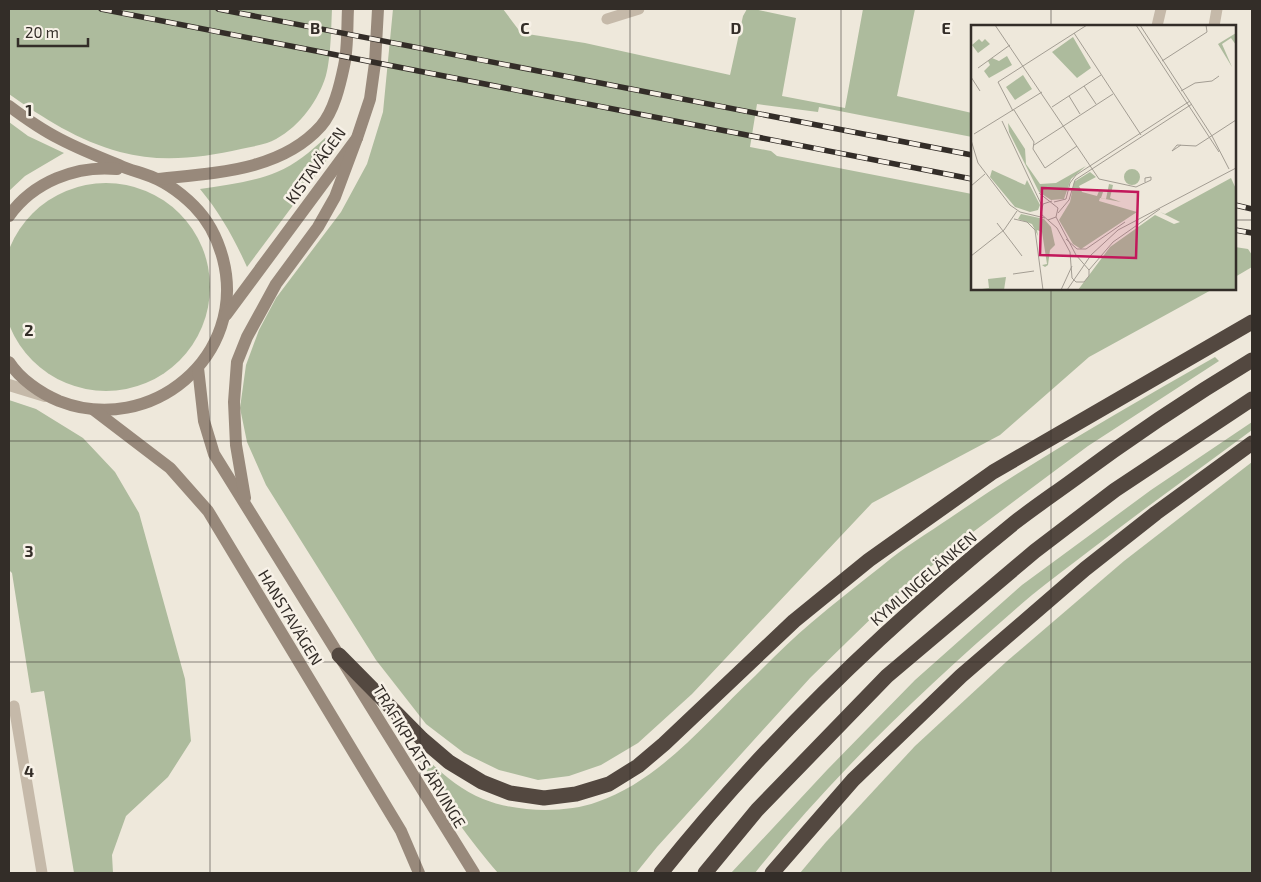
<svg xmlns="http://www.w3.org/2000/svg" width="1261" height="882" viewBox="0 0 1261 882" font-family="'Exo 2',sans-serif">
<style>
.green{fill:#adbb9d}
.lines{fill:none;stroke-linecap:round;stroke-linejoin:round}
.lane{stroke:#c5b9a9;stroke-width:11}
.street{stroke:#c5b9a9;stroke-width:12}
.secondary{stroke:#98897b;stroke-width:12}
.highway{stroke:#534840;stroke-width:15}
.rail-casing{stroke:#332d28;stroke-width:5.5}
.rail{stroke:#f7f1e7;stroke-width:4;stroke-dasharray:11;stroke-linecap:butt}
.grid{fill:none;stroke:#332d28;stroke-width:1;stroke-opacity:0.55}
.labels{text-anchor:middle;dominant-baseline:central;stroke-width:5;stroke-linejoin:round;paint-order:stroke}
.street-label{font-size:16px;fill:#332d28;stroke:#f7f1e7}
.inset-road{fill:none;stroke:#a39d93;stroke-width:1}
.view{fill:#c2185b;fill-opacity:0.15;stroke:#c2185b;stroke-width:2.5}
.inset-edge{fill:none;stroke:#332d28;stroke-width:2.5}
.grid-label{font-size:16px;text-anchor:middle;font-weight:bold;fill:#332d28;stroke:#f7f1e7;stroke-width:5;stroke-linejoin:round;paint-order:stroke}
</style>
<rect width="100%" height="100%" fill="#eee8db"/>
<g class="green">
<path d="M9,9H332C331,29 331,67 323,84C313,109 292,134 267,143C258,146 249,147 241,149C201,158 160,163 120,152C79,141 43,118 9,94Z"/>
<polygon points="393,9 503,9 521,33 585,43 730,75 743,16 747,9 754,9 796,18 782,96 845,108 863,9 915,9 897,96 972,113 972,137 819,107 818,112 757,104 750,147 771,151 777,156 972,194 972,289 1213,289 1089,357 1000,435 872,503 692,694 638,743 601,765 569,776 538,780 499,770 464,753 426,724 376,660 266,485 247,442 240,408 246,365 259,330 276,298 341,212 367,164 383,112"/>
<polygon points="9,122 28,136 64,153 25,176 9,191"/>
<path d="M325,138L338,145L247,267C234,238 220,213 200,189C225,185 253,182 277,172C295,165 311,151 325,138Z"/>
<circle cx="106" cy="287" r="104"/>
<polygon points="1235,247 1248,249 1252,255 1252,267 1235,277"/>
<path d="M1215,357L1219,361L1088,446L969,535L887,603L810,678L657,847L636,873H498C468,838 434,793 417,750C437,769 458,789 483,799C515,812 564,814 597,802C661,780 707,721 755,676C773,658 792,639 811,623C834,603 859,584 883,565C904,547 928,533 950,518C1036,459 1126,408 1215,357Z"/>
<polygon points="9,400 36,409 83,438 115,472 139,513 185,679 191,741 168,777 126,816 112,855 113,873 74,873 44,691 31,693 12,573 9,570"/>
<path d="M1252,422V430C1198,470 1142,510 1089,551C1070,566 1050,580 1032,595C934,679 835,772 755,873H731L827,770L915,680L1022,585L1151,490Z"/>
<polygon points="1252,462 1252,873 800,873 826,842 915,746 1006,662 1124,561"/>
</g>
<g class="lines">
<g class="lane">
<polyline points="607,19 639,9"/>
<polyline points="1157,26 1161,9"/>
<polyline points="1214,26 1217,9"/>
<polyline points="14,706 42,873"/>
</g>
<polyline class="street" points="9,385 45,396"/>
<g class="secondary">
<path d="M9,106C25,118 42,130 60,139C79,149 99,157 119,165C127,169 135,171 144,174C163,180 180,192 194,206C208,220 218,240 223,259C248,356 151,437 59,401C40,393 20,379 9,362"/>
<path d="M158,179C214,173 281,171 321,126C334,111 340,85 344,66C348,48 347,27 348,9"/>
<path d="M9,216C33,182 76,165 117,169"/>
<polyline points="226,315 357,138 370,99 375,63 378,9"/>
<polyline points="198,368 204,421 214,454 474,873"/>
<polyline points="94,410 170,468 208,511 401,831 419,873"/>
<polyline points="245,498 236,445 234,402 237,362 247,337 276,284 318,227 335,197 357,138"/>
</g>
<g class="highway">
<polyline points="339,655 422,739 449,762 482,782 510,793 544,798 576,794 609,784 638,766 664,744 794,621 869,560 993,472 1252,322"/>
<path d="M661,873C765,743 885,627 1014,523C1032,509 1051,496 1069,483C1128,439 1189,398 1252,360"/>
<polyline points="705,873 757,810 887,676 1035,551 1115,490 1252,399"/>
<polyline points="772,873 853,780 961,676 1085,569 1156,513 1252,443"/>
</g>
<defs>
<g id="rail">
<polyline points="101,9 972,179"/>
<polyline points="218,9 972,155"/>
<polyline points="1235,205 1252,209"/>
<polyline points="1235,230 1252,233"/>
</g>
</defs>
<use href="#rail" class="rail-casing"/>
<use href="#rail" class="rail"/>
</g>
<path class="grid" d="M210,9V873M420,9V873M630,9V873M841,9V873M1051,9V26M9,220H972M1235,220H1252M1051,289V873M9,441H1252M9,662H1252"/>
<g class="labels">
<g class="street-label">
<text transform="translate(315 165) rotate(-54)">KISTAVÄGEN</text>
<text transform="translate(923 578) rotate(-41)">KYMLINGELÄNKEN</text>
<text transform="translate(291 617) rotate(59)">HANSTAVÄGEN</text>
<text transform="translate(420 756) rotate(59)">TRAFIKPLATS ÄRVINGE</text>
</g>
</g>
<g transform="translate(971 25)">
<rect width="265" height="265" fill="#eee8db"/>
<path d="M265,8V20L260,13L251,19L261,42L247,19ZM102,12L120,43L106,53L81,27ZM8,14L11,17L14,14L19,19L7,28L1,20ZM36,31L41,40L18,53L13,46L19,40L17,36L21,33L28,36ZM52,50L61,64L44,75L35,62ZM37,98L54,124L55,139L69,159L85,158L115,141L100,154L93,174L80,175L68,167L38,107ZM153 152a8 8 0 1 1 16 0a8 8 0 1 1-16 0ZM21,145L54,160L56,155L69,180L67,185L59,187L44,182L19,152ZM119,147L125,152L108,161L111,167L126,171L128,166L132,167L130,173L135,174L138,159L142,160L139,173L150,177L129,173L128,176L166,187L110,224L102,219L88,195L99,177L103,157ZM260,153L265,164V265H107L139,222L184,190L203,199L209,197L189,187L194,189ZM50,189L73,194L80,202L84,220L79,225L77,240L74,242L71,240L76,239L71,207L66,205L67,211L61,199L47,194ZM35,252L33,265H4L18,263L17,254Z" fill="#adbb9d"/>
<path class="inset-road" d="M24,0L128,154L165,162L180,155V152L174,153V157M165,0L248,127M169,0L241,111L258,144M103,8L170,110M191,36L236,7L235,0M7,43L39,20M0,52L9,66M113,61L125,79M210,66L224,58L241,56L248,51M98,71L109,89M81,82L130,50M43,85L63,117L62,124L74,143L106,121M42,86L27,57L116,0M31,96L71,181M3,109L71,67M0,115L7,138L39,180L49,187L74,193M63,120L142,69M210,120L201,126L206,120L225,121L265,95M0,161L14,149M68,168L87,183L85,192L77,195M81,176L72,179L70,189L86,203L99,227L101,253L105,257H113L118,251V245L105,230L85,192M83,177L95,174L99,158L105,150L219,76M87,188L98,175L104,155L221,79M43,194L56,197L64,205L72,265M26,198L51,231M95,214L106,224H115L154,197M0,231L33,205L46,186M118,245L142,217L189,184M42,249L63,246M90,265L101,241M96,265L120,230L147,205L265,143"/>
<path class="view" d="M71,163L167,167L165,233L69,230Z"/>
<rect width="265" height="265" class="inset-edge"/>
</g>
<g class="grid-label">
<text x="315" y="34">B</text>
<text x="525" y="34">C</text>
<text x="736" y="34">D</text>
<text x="946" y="34">E</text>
<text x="29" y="116">1</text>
<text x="29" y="336">2</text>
<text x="29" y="557">3</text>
<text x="29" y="777">4</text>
</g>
<rect width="1261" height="882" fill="none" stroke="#332d28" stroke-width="20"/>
<path d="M18 38v8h70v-8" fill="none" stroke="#332d28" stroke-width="2.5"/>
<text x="25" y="38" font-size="15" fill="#332d28" stroke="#f7f1e7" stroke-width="4" paint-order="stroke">20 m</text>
</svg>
